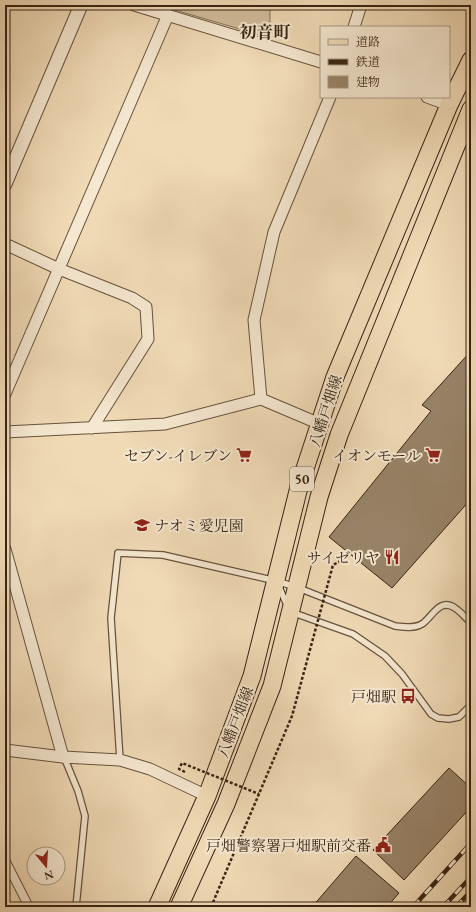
<svg xmlns="http://www.w3.org/2000/svg" width="476" height="912" viewBox="0 0 476 912" font-family="'EB Garamond','Noto Serif JP',serif">
<style>
.green{fill:#d1bb9a;stroke:#847057}
.building{fill:#988368;stroke:#382414}
.lines{fill:none;stroke-linecap:round;stroke-linejoin:round}
.service-casing{stroke:#66523c;stroke-width:8}
.pedestrian-casing{stroke:#66523c;stroke-width:10}
.minor-casing{stroke:#66523c;stroke-width:13}
.tertiary-casing{stroke:#66523c;stroke-width:15}
.primary-casing{stroke:#382414;stroke-width:19}
.service{stroke:#f5e7d0;stroke-width:5.5}
.pedestrian{stroke:#f5e7d0;stroke-width:8}
.minor{stroke:#f5e7d0;stroke-width:11}
.tertiary{stroke:#f5e7d0;stroke-width:13}
.primary{stroke:#f0dab6;stroke-width:17}
.rail-casing{stroke:#382414;stroke-width:4.5}
.rail{stroke:#f5e7d0;stroke-width:3;stroke-dasharray:9;stroke-linecap:butt}
.path-bridge{stroke:#382414;stroke-width:2.5;stroke-dasharray:3 2;stroke-linecap:butt}
.labels{text-anchor:middle;dominant-baseline:central;stroke-width:4;stroke-linejoin:round;paint-order:stroke}
.shield{fill:#f5e7d0;stroke:#715e4c;stroke-width:1}
.shield-label{font-size:14px;font-weight:bold;fill:#382414}
.street-label{font-size:15px;fill:#382414;stroke:#f5e7d0}
.poi-label{font-size:15px;fill:#382414;stroke:#f5e7d0;text-anchor:end}
.quarter-label{font-size:17px;font-weight:bold;fill:#382414;stroke:#f5e7d0}
</style>
<rect width="100%" height="100%" fill="#f0dab6"/>
<filter id="stains"><feTurbulence type="fractalNoise" baseFrequency=".005" numOctaves="4"/><feColorMatrix values="0 0 0 0 .2 0 0 0 0 .09 0 0 0 0 .02 0 0 0 .5 -.17"/></filter>
<radialGradient id="worn" r=".72"><stop offset=".6" stop-color="#630" stop-opacity="0"/><stop offset="1" stop-color="#630" stop-opacity=".3"/></radialGradient>
<polygon class="green" points="158,5 270,5 270,38"/>
<g class="building">
<polygon points="471,351 471,499 392,588 329,537 431,411 422,405"/>
<polygon points="449,768 471,788 471,807 404,880 373,850"/>
<polygon points="356,856 399,893 387,907 312,907"/>
</g>
<g class="lines">
<defs>
<g id="service">
<polyline points="279,587 287,605"/>
<polyline points="291,612 353,634 385,656 402,674 431,714 438,718 449,719 459,717 471,705"/>
<polyline points="64,757 78,791 85,816 76,907"/>
<path d="M120,760L111,618L118,553L163,555L276,581L296,587L395,626C403,627 414,629 422,624C432,618 439,597 455,608C461,612 466,618 471,623"/>
</g>
<polyline id="pedestrian" points="5,860 29,907"/>
<g id="minor">
<polyline points="134,5 321,62"/>
<polyline points="354,27 361,5"/>
<polyline points="427,97 449,105"/>
<polyline points="5,244 59,269 132,298 146,307 148,339 92,428"/>
<polyline points="5,394 168,15"/>
<polyline points="320,424 261,399 254,320 274,232 330,97"/>
<polyline points="5,432 165,424 261,399"/>
<polyline points="5,549 63,757"/>
<polyline points="5,750 63,757 120,760 150,769 207,796"/>
</g>
<polyline id="tertiary" points="5,184 81,5"/>
<g id="primary">
<polyline points="157,907 207,796 252,676 299,487 335,377 449,105 471,60"/>
<polyline points="179,907 226,804 272,686 319,497 339,435 471,109"/>
</g>
</defs>
<use href="#service" class="service-casing"/>
<use href="#pedestrian" class="pedestrian-casing"/>
<use href="#minor" class="minor-casing"/>
<use href="#tertiary" class="tertiary-casing"/>
<use href="#primary" class="primary-casing"/>
<use href="#service" class="service"/>
<use href="#pedestrian" class="pedestrian"/>
<use href="#minor" class="minor"/>
<use href="#tertiary" class="tertiary"/>
<use href="#primary" class="primary"/>
<defs>
<g id="rail">
<polyline points="413,907 471,843"/>
<polyline points="443,907 471,877"/>
<polyline points="456,907 471,891"/>
</g>
</defs>
<use href="#rail" class="rail-casing"/>
<use href="#rail" class="rail"/>
<g class="path-bridge">
<polyline points="185,772 179,769 182,763 259,794"/>
<polyline points="211,907 292,716 333,565 351,555"/>
</g>
</g>
<defs>
<symbol id="supermarket-bare" viewBox="-9 -9 18 18"><path d="M-6-5.5h2.5l.6 2H6L4.5 2H-2.5L-4.4-4H-6ZM-1.5 3.2a1.3 1.3 0 1 0 .1 0ZM3 3.2a1.3 1.3 0 1 0 .1 0Z" fill="#8f2418" stroke="#f5e7d0" stroke-width="2.5" paint-order="stroke"/></symbol>
<symbol id="school-bare" viewBox="-9 -9 18 18"><path d="M0-5L7-2L0 1L-7-2ZM-4 1L0 2.5L4 1V4Q0 6-4 4Z" fill="#8f2418" stroke="#f5e7d0" stroke-width="2.5" paint-order="stroke"/></symbol>
<symbol id="restaurant-bare" viewBox="-9 -9 18 18"><path d="M-5-6h1v4h1v-4h1v4h1v-4h1v5L-1.5 .5V6h-2V.5L-5-1ZM5-6V6H3V1.5H1.5Q1.5-4 5-6Z" fill="#8f2418" stroke="#f5e7d0" stroke-width="2.5" paint-order="stroke"/></symbol>
<symbol id="bus-bare" viewBox="-9 -9 18 18"><path d="M-5-6H5V4H4V6H2V4H-2V6H-4V4H-5ZM-3.5-4V0h7V-4ZM-3.5 1.2v1.5H-2V1.2ZM2 1.2v1.5H3.5V1.2Z" fill="#8f2418" stroke="#f5e7d0" stroke-width="2.5" paint-order="stroke"/></symbol>
<symbol id="civic-bare" viewBox="-9 -9 18 18"><path d="M-.6-6.5H3V-4.5H.6V-3L4-1V1h2V6H-6V1h2V-1L-.6-3ZM-1.2 2.5V6h2.4V2.5Z" fill="#8f2418" stroke="#f5e7d0" stroke-width="2.5" paint-order="stroke"/></symbol>
</defs>
<g fill-rule="evenodd">
<use href="#supermarket-bare" x="233" y="444" width="22" height="22"/>
<use href="#supermarket-bare" x="422" y="444" width="22" height="22"/>
<use href="#school-bare" x="131" y="514" width="22" height="22"/>
<use href="#restaurant-bare" x="381" y="546" width="22" height="22"/>
<use href="#bus-bare" x="397" y="685" width="22" height="22"/>
<use href="#civic-bare" x="372" y="834" width="22" height="22"/>
</g>
<g class="labels">
<rect class="shield" x="290" y="467" width="24" height="24" rx="3"/>
<g class="shield-label">
<text x="302" y="479">50</text>
</g>
<g class="street-label">
<text transform="translate(325 411) rotate(-72)">八幡戸畑線</text>
<text transform="translate(235 722) rotate(-69)">八幡戸畑線</text>
</g>
<g class="poi-label">
<text x="232" y="455">セブン-イレブン</text>
<text x="421" y="455">イオンモール</text>
<text x="154" y="525" text-anchor="start">ナオミ愛児園</text>
<text x="380" y="557">サイゼリヤ</text>
<text x="396" y="696">戸畑駅</text>
<text x="371" y="845">戸畑警察署戸畑駅前交番</text>
</g>
<g class="quarter-label">
<text x="265" y="32">初音町</text>
</g>
</g>
<rect width="476" height="912" fill="none" stroke="#f0dab6" stroke-width="20"/>
<rect x="6" y="6" width="464" height="900" fill="none" stroke="#382414" stroke-width="2"/>
<rect x="10" y="10" width="456" height="892" fill="none" stroke="#382414"/>
<rect x="320" y="26" width="130" height="72" fill="#f5e7d0" stroke="#a99985"/>
<rect x="328" y="39" width="20" height="6" fill="#f0dab6" stroke="#a99985"/>
<text x="356" y="46" font-size="12" fill="#382414">道路</text>
<rect x="328" y="59" width="20" height="6" fill="#382414" stroke="#a99985"/>
<text x="356" y="66" font-size="12" fill="#382414">鉄道</text>
<rect x="328" y="76" width="20" height="12" fill="#988368" stroke="#a99985"/>
<text x="356" y="86" font-size="12" fill="#382414">建物</text>
<g transform="translate(46 866) rotate(162)"><circle r="19" fill="#f5e7d0" stroke="#a99985"/>
<path d="M0-3L7 15L0 10L-7 15Z" fill="#8f2418"/>
<text y="-6" font-size="11" font-weight="bold" text-anchor="middle" fill="#382414">N</text>
</g>
<rect width="100%" height="100%" filter="url(#stains)"/>
<rect width="100%" height="100%" fill="url(#worn)"/>
</svg>
